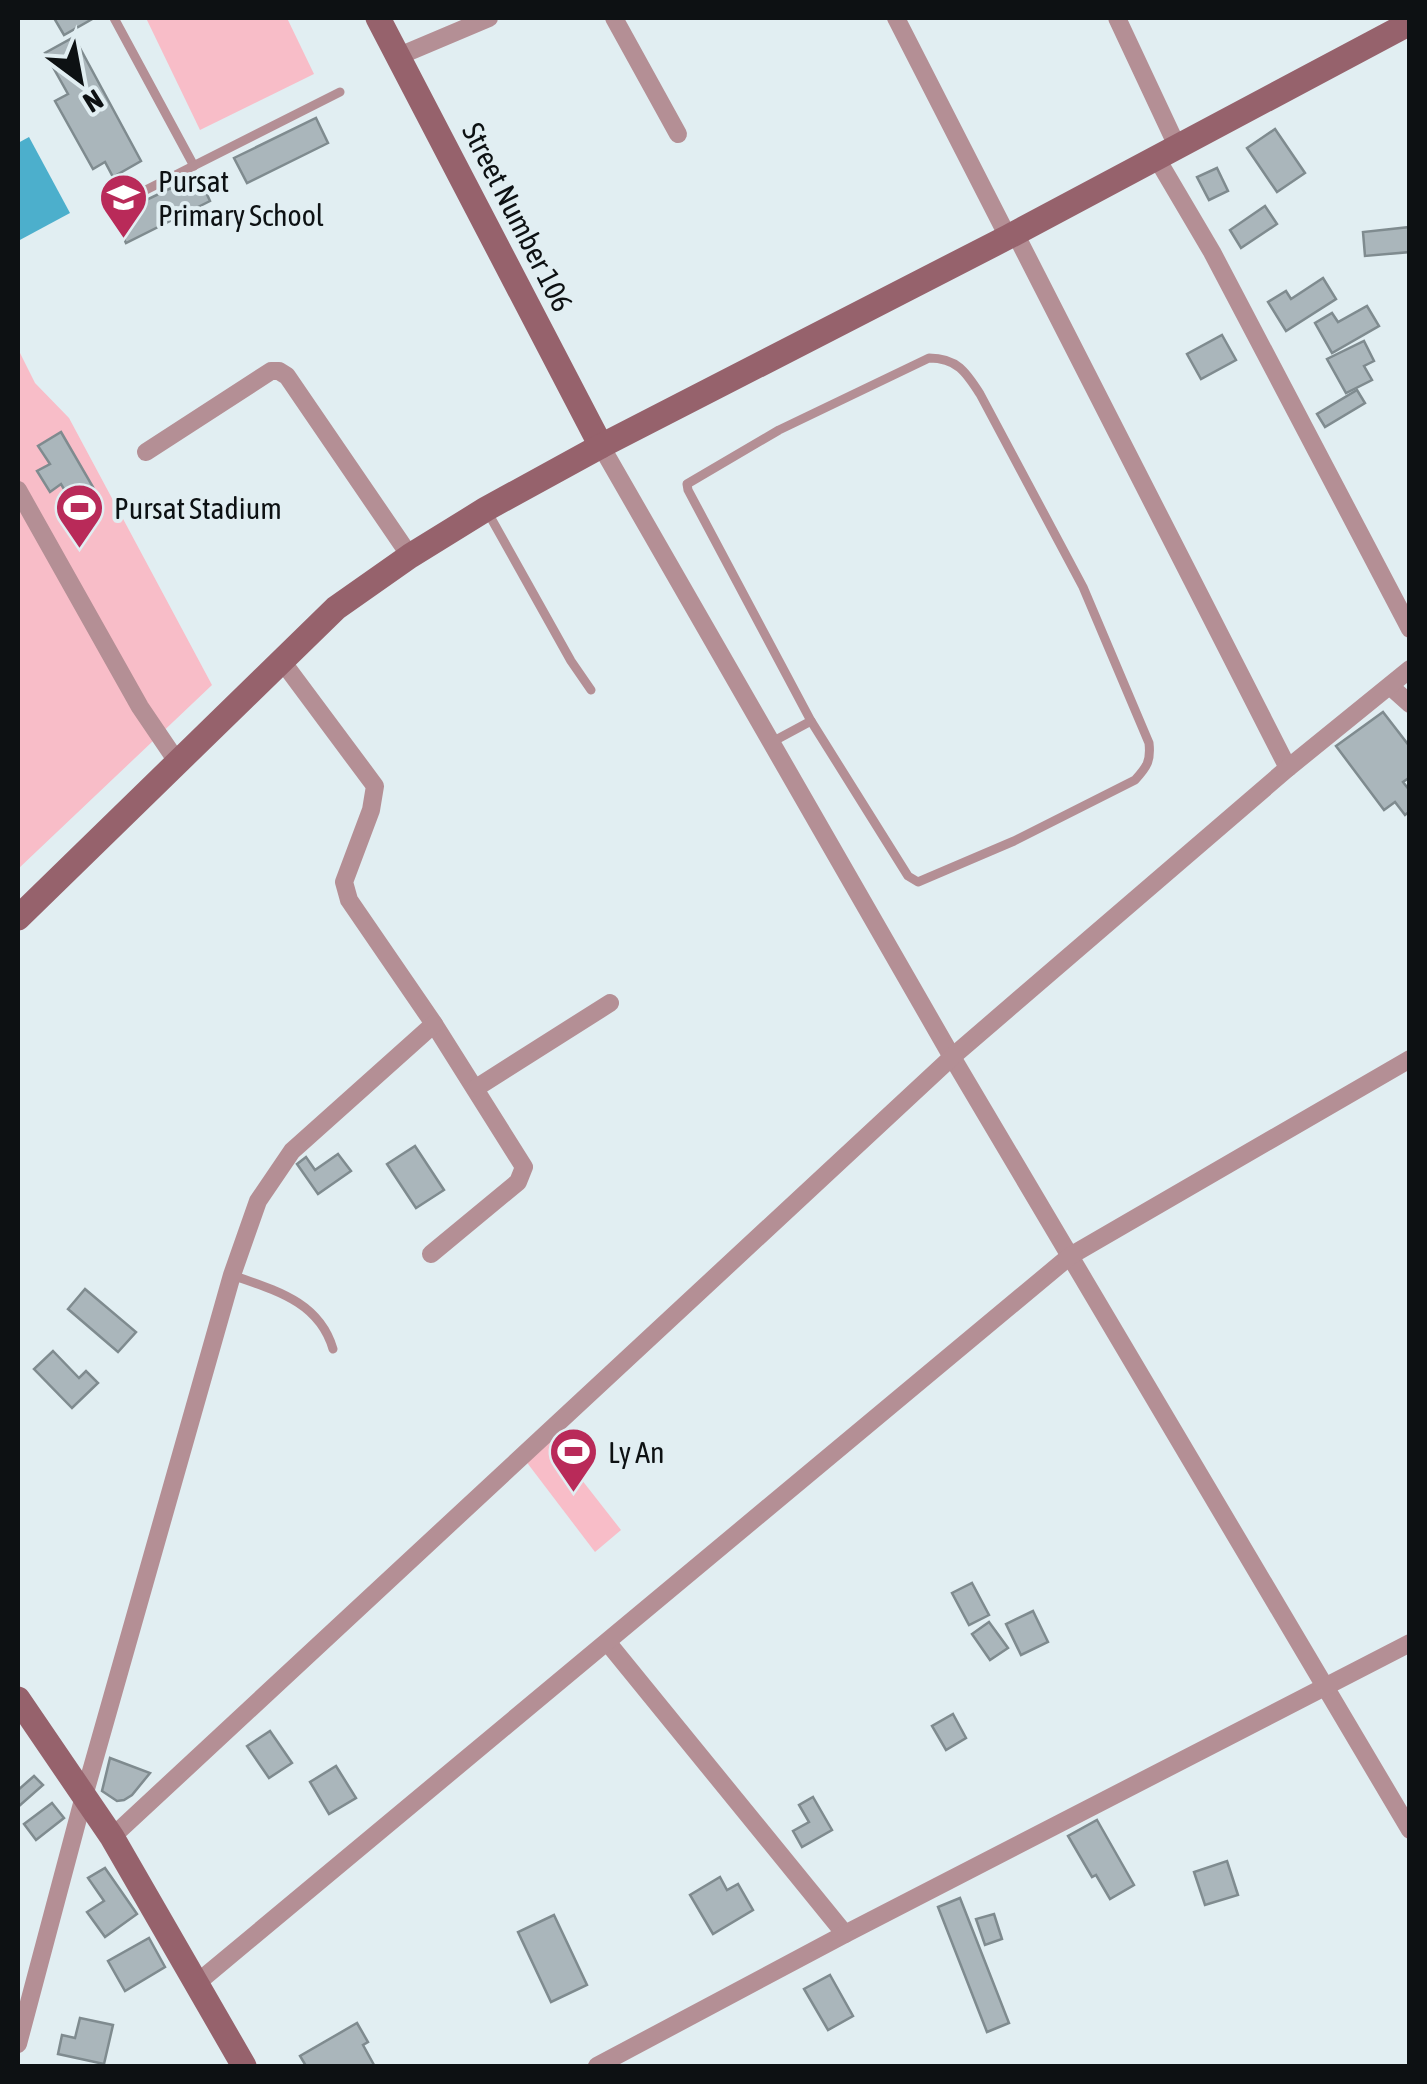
<svg xmlns="http://www.w3.org/2000/svg" width="1427" height="2084" viewBox="0 0 1427 2084" font-family="'Asap Condensed',sans-serif">
<style>
.green{fill:#f8bdc8}
.water{fill:#4cafcc}
.building{fill:#aab6bb;stroke:#7f8b8f;stroke-width:2.5}
.lines{fill:none;stroke-linecap:round;stroke-linejoin:round}
.lane{stroke:#b48f95;stroke-width:9}
.street{stroke:#b48f95;stroke-width:18}
.secondary{stroke:#96626c;stroke-width:25}
.labels{text-anchor:middle;dominant-baseline:central;stroke-width:8;stroke-linejoin:round;paint-order:stroke}
.poi-label{font-size:30px;fill:#0d1113;stroke:#e1eef2;text-anchor:start}
.street-label{font-size:30px;fill:#0d1113;stroke:#e1eef2}
</style>
<rect width="100%" height="100%" fill="#e1eef2"/>
<g class="green">
<polygon points="146,18 287,18 314,74 200,130"/>
<polygon points="18,349 35,383 69,418 212,685 18,869"/>
<polygon points="549,1438 621,1530 595,1552 525,1460"/>
</g>
<polygon class="water" points="29,137 70,213 18,241 18,143"/>
<g class="building">
<polygon points="54,18 94,18 64,35"/>
<polygon points="74,37 141,161 113,177 105,162 93,169 55,101 68,94 45,53"/>
<polygon points="316,118 328,143 247,183 234,158"/>
<polygon points="1275,129 1305,173 1277,192 1247,148"/>
<polygon points="1217,168 1228,191 1209,200 1197,177"/>
<polygon points="198,175 210,201 126,243 113,216"/>
<polygon points="1265,206 1277,224 1241,248 1230,230"/>
<polygon points="1410,227 1410,252 1365,256 1363,232"/>
<polygon points="1323,278 1336,299 1286,331 1268,302 1286,291 1291,299"/>
<polygon points="1367,306 1379,326 1332,353 1315,323 1332,313 1338,322"/>
<polygon points="1222,335 1236,360 1201,379 1187,354"/>
<polygon points="1364,341 1374,361 1364,366 1372,380 1346,393 1327,359"/>
<polygon points="1357,390 1365,403 1325,427 1317,414"/>
<polygon points="61,432 93,487 71,501 61,484 50,492 37,471 50,464 38,446"/>
<polygon points="1383,712 1410,747 1410,777 1403,782 1410,791 1410,811 1405,815 1395,802 1384,810 1336,746"/>
<polygon points="415,1146 444,1190 416,1208 387,1164"/>
<polygon points="338,1154 351,1171 318,1194 297,1164 306,1157 315,1170"/>
<polygon points="85,1289 136,1332 118,1352 68,1309"/>
<polygon points="53,1351 79,1378 86,1371 98,1383 72,1408 34,1369"/>
<polygon points="972,1583 989,1615 969,1625 952,1593"/>
<polygon points="1033,1611 1048,1642 1021,1655 1006,1624"/>
<polygon points="989,1622 1008,1648 990,1660 972,1634"/>
<polygon points="953,1714 966,1738 946,1750 932,1726"/>
<polygon points="270,1731 292,1763 269,1778 247,1746"/>
<polygon points="110,1758 150,1773 132,1795 124,1800 117,1801 102,1791"/>
<polygon points="336,1766 356,1798 329,1814 310,1782"/>
<polygon points="34,1776 43,1785 18,1807 18,1790"/>
<polygon points="813,1797 832,1830 802,1847 793,1831 809,1822 799,1805"/>
<polygon points="52,1803 64,1818 36,1840 24,1824"/>
<polygon points="1097,1820 1134,1885 1110,1899 1096,1875 1092,1877 1068,1836"/>
<polygon points="1227,1861 1238,1895 1205,1905 1194,1872"/>
<polygon points="105,1868 137,1914 105,1937 87,1912 104,1901 88,1878"/>
<polygon points="720,1877 727,1890 738,1884 753,1910 713,1934 690,1895"/>
<polygon points="960,1898 1009,2023 987,2032 938,1907"/>
<polygon points="994,1914 1002,1939 985,1945 976,1919"/>
<polygon points="554,1915 587,1985 551,2002 518,1932"/>
<polygon points="149,1938 165,1967 125,1991 108,1961"/>
<polygon points="830,1975 853,2016 828,2030 804,1989"/>
<polygon points="80,2018 113,2025 104,2064 58,2054 62,2035 75,2038"/>
<polygon points="357,2023 368,2042 363,2045 374,2065 306,2066 300,2056"/>
</g>
<g class="lines">
<g class="lane">
<polyline points="114,18 194,166"/>
<polyline points="128,199 340,92"/>
<path d="M929,358C957,358 966,372 980,394L1083,587L1149,743C1151,761 1147,767 1135,780L1014,841L918,882L908,876L811,721L688,490L687,484L779,430Z"/>
<polyline points="487,511 571,661 591,690"/>
<polyline points="772,742 811,721"/>
<path d="M232,1275C274,1290 319,1301 333,1349"/>
</g>
<g class="street">
<polyline points="614,18 678,134"/>
<polyline points="896,18 1008,237"/>
<polyline points="1117,18 1177,146"/>
<polyline points="399,56 489,18"/>
<polyline points="1156,157 1212,252 1410,629"/>
<polyline points="1015,233 1288,768"/>
<polyline points="601,446 952,1057 1410,1830"/>
<polyline points="146,452 271,371 279,371 287,376 410,556"/>
<polyline points="18,490 140,707 178,763"/>
<polyline points="282,661 375,786 371,810 344,882 349,900 434,1024 524,1167 518,1182 431,1254"/>
<polyline points="1391,687 1410,704"/>
<polyline points="476,1088 610,1003"/>
<polyline points="608,1643 845,1934"/>
<polyline points="112,1837 952,1057 1288,768 1410,669"/>
<polyline points="197,1983 1070,1256 1410,1059"/>
<polyline points="18,2044 84,1796 232,1275 258,1201 292,1151 434,1024"/>
<polyline points="597,2066 845,1934 1410,1643"/>
</g>
<g class="secondary">
<polyline points="378,18 601,446"/>
<polyline points="18,918 336,608 410,556 486,509 601,446 1008,237 1410,23"/>
<polyline points="18,1699 112,1837 244,2066"/>
</g>
</g>
<defs>
<symbol id="school-pin" viewBox="-11 -11 22 30"><path d="M0 17L-7.5 6A9.5 9.5 0 1 1 7.5 6Z" fill="#b92a59" stroke="#e1eef2"/><path d="M0-5L7-2L0 1L-7-2ZM-4 1L0 2.5L4 1V4Q0 6-4 4Z" fill="#fff"/></symbol>
<symbol id="stadium-pin" viewBox="-11 -11 22 30"><path d="M0 17L-7.5 6A9.5 9.5 0 1 1 7.5 6Z" fill="#b92a59" stroke="#e1eef2"/><path d="M0-5a6.5 5 0 1 0 0 10a6.5 5 0 1 0 0-10ZM-3.5-1.8h7v3.6h-7Z" fill="#fff"/></symbol>
</defs>
<g fill-rule="evenodd">
<use href="#school-pin" x="96" y="170" width="55" height="75"/>
<use href="#stadium-pin" x="52" y="480" width="55" height="75"/>
<use href="#stadium-pin" x="546" y="1424" width="55" height="75"/>
</g>
<g class="labels">
<g class="poi-label">
<text x="158" y="181">Pursat<tspan x="158" dy="34">Primary School</tspan></text>
<text x="114" y="508">Pursat Stadium</text>
<text x="608" y="1452">Ly An</text>
</g>
<g class="street-label">
<text transform="translate(518 217) rotate(63)">Street Number 106</text>
</g>
</g>
<rect width="1427" height="2084" fill="none" stroke="#0d1113" stroke-width="40"/>
<g transform="translate(80 80) rotate(148)" stroke="#e1eef2" stroke-width="8" paint-order="stroke">
<path d="M0-8L18 38L0 25L-18 38Z" fill="#0d1113"/>
<text y="-15" font-size="28" font-weight="bold" text-anchor="middle" fill="#0d1113">N</text>
</g>
</svg>
